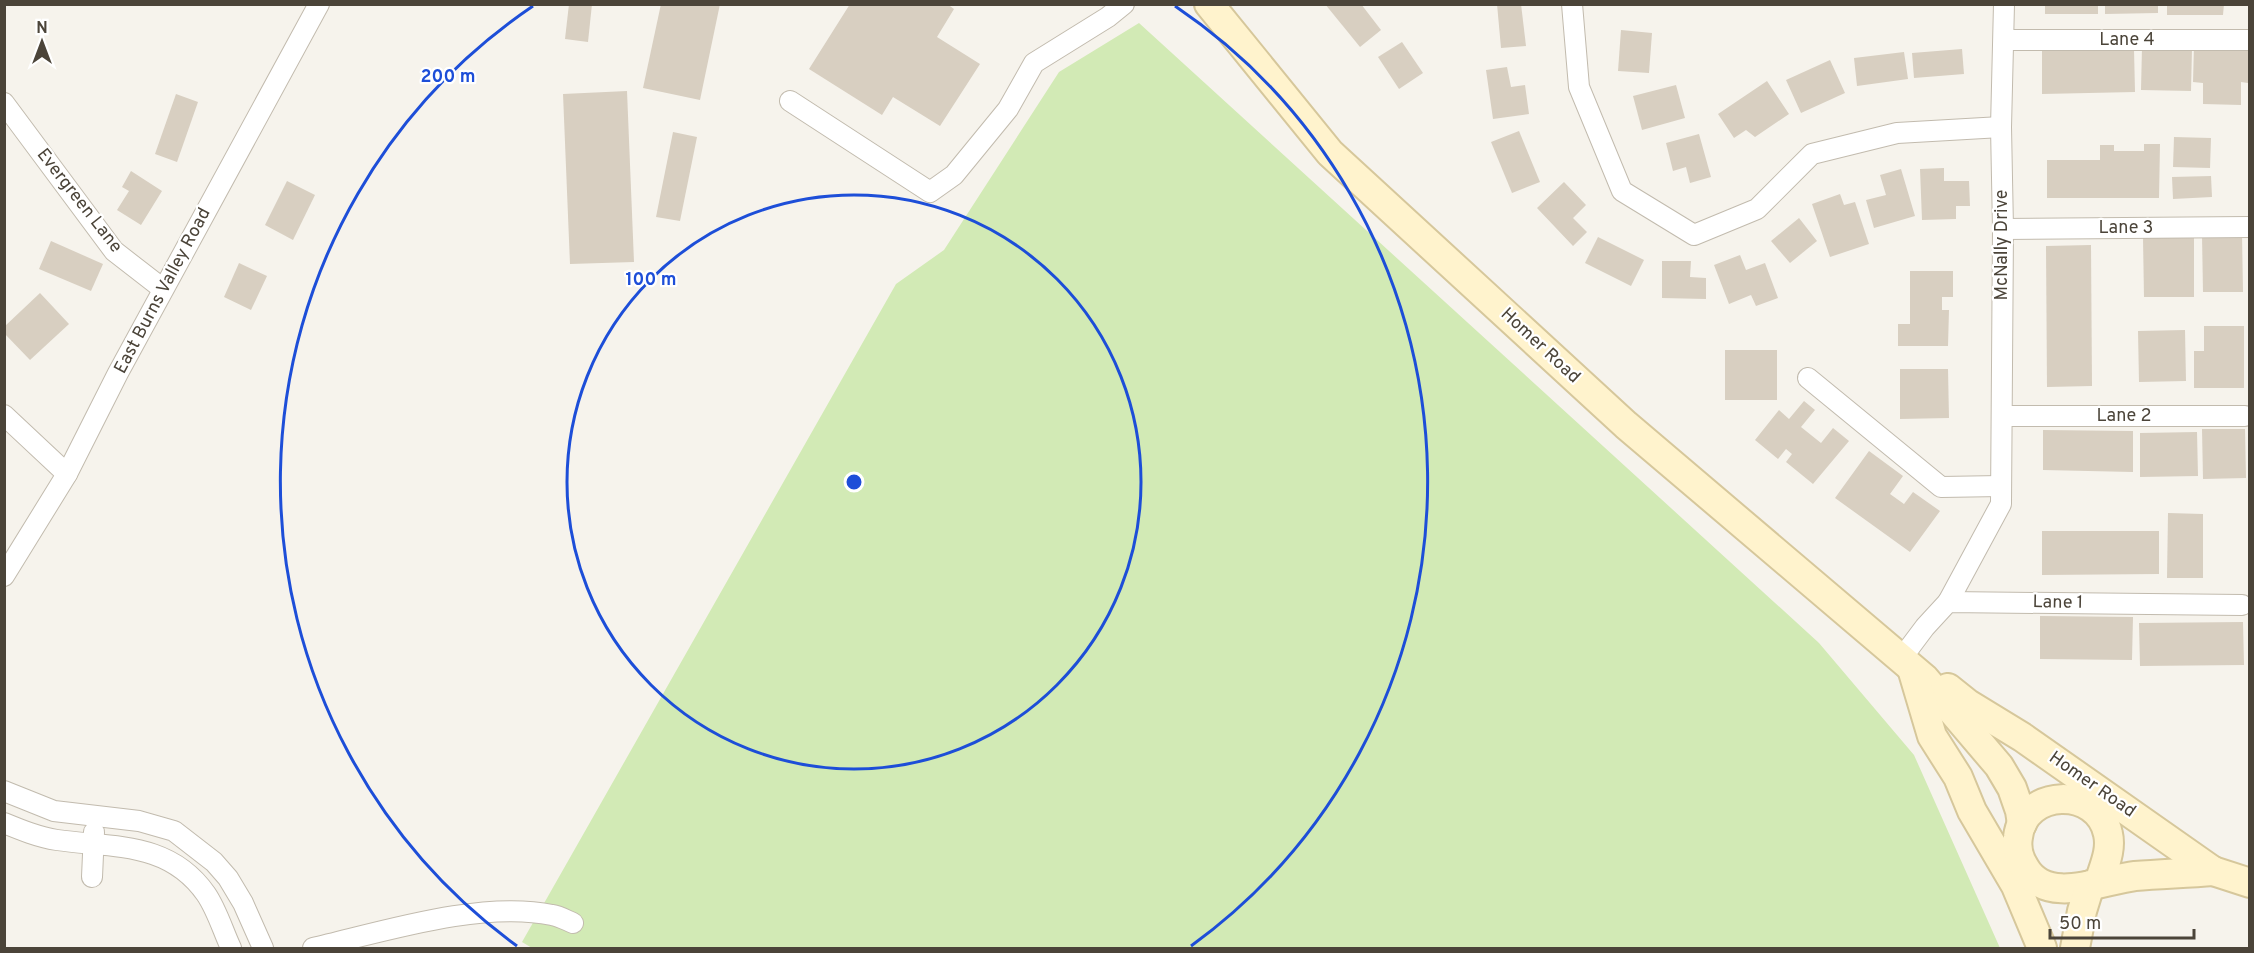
<svg xmlns="http://www.w3.org/2000/svg" width="2254" height="953" viewBox="0 0 2254 953" font-family="Overpass,sans-serif">
<style>
.green{fill:#d2eab5}
.building{fill:#d8cfc1}
.lines{fill:none;stroke-linecap:round;stroke-linejoin:round}
.street-casing{stroke:#c2bbae;stroke-width:22}
.secondary-casing{stroke:#d6c79b;stroke-width:32}
.street{stroke:#fff;stroke-width:20}
.secondary{stroke:#fff3cd;stroke-width:28}
.ring{fill:none;stroke:#1d4ed8;stroke-width:3}
.labels{text-anchor:middle;dominant-baseline:central;stroke-width:4.5;stroke-linejoin:round;paint-order:stroke}
.street-label{font-size:18px;fill:#4b4439;stroke:#fff}
.centre{fill:#1d4ed8;stroke:#fff;stroke-width:3}
.ring-label{font-size:18px;text-anchor:middle;font-weight:bold;fill:#1d4ed8;stroke:#fff;stroke-width:4.5;stroke-linejoin:round;paint-order:stroke}
</style>
<rect width="100%" height="100%" fill="#f6f3ec"/>
<polygon class="green" points="1139,23 1819,643 1914,755 2000,948 532,948 522,942 896,284 944,250 1059,72"/>
<g class="building">
<polygon points="569,4 592,4 588,42 565,39"/>
<polygon points="661,4 720,4 700,100 643,88"/>
<polygon points="850,4 947,4 954,9 937,37 980,64 940,126 893,97 882,115 809,69"/>
<polygon points="1325,4 1361,4 1381,30 1360,47"/>
<polygon points="1497,4 1521,4 1526,46 1501,48"/>
<rect x="2045" y="4" width="53" height="10"/>
<polygon points="2105,4 2158,4 2158,13 2105,14"/>
<polygon points="2167,4 2224,4 2223,15 2167,15"/>
<polygon points="1621,30 1652,33 1649,73 1618,71"/>
<polygon points="1402,42 1423,73 1399,89 1378,57"/>
<polygon points="2194,45 2249,46 2248,83 2241,82 2241,105 2203,104 2203,83 2193,82"/>
<polygon points="2142,47 2192,48 2191,91 2141,90"/>
<polygon points="1962,49 1964,74 1914,78 1912,53"/>
<polygon points="2134,49 2135,92 2042,94 2042,51"/>
<polygon points="1904,52 1908,79 1857,86 1854,58"/>
<polygon points="1830,60 1845,93 1801,113 1786,80"/>
<polygon points="1507,67 1511,87 1525,85 1529,114 1493,119 1486,70"/>
<polygon points="1767,81 1789,114 1755,137 1746,130 1734,138 1718,114"/>
<polygon points="1676,85 1685,118 1642,130 1633,96"/>
<polygon points="627,91 634,262 570,264 563,94"/>
<polygon points="176,94 198,102 177,162 155,154"/>
<polygon points="1519,131 1540,182 1512,193 1491,142"/>
<polygon points="673,132 697,137 680,221 656,217"/>
<polygon points="1699,134 1711,177 1690,183 1686,167 1673,171 1666,143"/>
<polygon points="2174,137 2211,138 2210,168 2173,167"/>
<polygon points="2144,144 2160,144 2159,198 2047,198 2047,160 2100,160 2100,145 2114,145 2114,151 2144,151"/>
<polygon points="1944,168 1944,181 1969,181 1970,206 1956,206 1956,219 1922,220 1920,169"/>
<polygon points="1901,169 1915,216 1874,228 1866,200 1886,195 1880,175"/>
<polygon points="131,171 162,191 141,225 117,210 129,191 122,187"/>
<polygon points="2211,176 2212,197 2173,199 2172,177"/>
<polygon points="287,181 315,195 293,240 265,225"/>
<polygon points="1564,182 1586,205 1573,218 1587,232 1573,246 1537,208"/>
<polygon points="1840,194 1844,205 1855,202 1869,244 1830,257 1812,204"/>
<polygon points="1799,218 1817,241 1790,263 1771,241"/>
<polygon points="2242,234 2243,292 2203,292 2202,235"/>
<polygon points="1598,237 1644,260 1631,286 1585,263"/>
<polygon points="2143,238 2194,238 2194,297 2144,297"/>
<polygon points="51,241 103,264 91,291 39,269"/>
<polygon points="2091,245 2092,386 2047,387 2046,246"/>
<polygon points="1740,255 1746,270 1765,263 1778,298 1756,306 1751,295 1729,304 1714,265"/>
<polygon points="1662,261 1691,261 1690,277 1706,278 1706,299 1662,298"/>
<polygon points="239,263 267,276 251,310 224,297"/>
<polygon points="1910,271 1953,271 1953,297 1942,297 1942,310 1949,310 1948,346 1898,346 1898,324 1910,324"/>
<polygon points="40,293 69,324 30,360 4,333 4,327"/>
<polygon points="2204,326 2244,326 2244,388 2194,388 2194,351 2204,351"/>
<polygon points="2185,330 2186,381 2139,382 2138,331"/>
<rect x="1725" y="350" width="52" height="50"/>
<polygon points="1900,369 1948,369 1949,418 1900,419"/>
<polygon points="1804,401 1815,410 1801,427 1821,443 1833,428 1849,441 1813,484 1786,462 1792,454 1786,449 1778,459 1755,440 1779,410 1789,419"/>
<polygon points="2202,429 2245,429 2246,478 2203,479"/>
<polygon points="2043,430 2133,431 2133,472 2043,470"/>
<polygon points="2197,432 2198,476 2140,477 2140,433"/>
<polygon points="1869,451 1903,476 1890,494 1904,504 1913,492 1940,511 1910,552 1835,498"/>
<polygon points="2168,513 2203,514 2203,578 2167,578"/>
<polygon points="2042,531 2159,531 2159,574 2042,575"/>
<polygon points="2040,616 2133,617 2132,660 2040,659"/>
<polygon points="2243,622 2244,665 2140,666 2139,623"/>
</g>
<g class="lines">
<defs>
<g id="street">
<polyline points="1572,4 1579,87 1622,191 1694,235 1757,209 1812,154 1897,133 2001,127"/>
<polyline points="2004,40 2250,40"/>
<polyline points="790,101 930,192 954,175 1008,109 1034,63 1108,17 1124,4"/>
<polyline points="4,103 114,251 163,289"/>
<polyline points="2003,229 2249,227"/>
<polyline points="1808,378 1941,487 2001,486"/>
<polyline points="4,415 67,474"/>
<polyline points="2002,416 2245,416"/>
<polyline points="4,576 67,474 118,373 319,4"/>
<polyline points="1948,602 2001,504 2003,229 2001,127 2004,4"/>
<polyline points="1901,659 1925,627 1948,602 2242,605"/>
<polyline points="4,791 54,811 139,821 174,831 214,862 228,878 243,903 263,948"/>
<path d="M4,823C21,830 38,837 57,840C113,848 169,841 206,894C217,910 223,931 231,948"/>
<polyline points="92,877 94,832"/>
<path d="M313,948C382,932 482,900 552,915C559,916 566,920 573,923"/>
</g>
<g id="secondary">
<polyline points="1209,4 1330,153 1626,425 1925,679 1999,766 2012,788 2020,811 2022,824"/>
<polyline points="1913,672 1932,736 1958,777 1972,811 2016,886 2042,948"/>
<polyline points="1948,688 1968,704 2022,737 2213,871"/>
<polyline points="2196,863 2213,871 2250,883"/>
<path d="M2099,883C2103,868 2112,851 2108,834C2098,786 2024,788 2018,837C2016,848 2019,859 2025,868C2047,906 2101,880 2135,876C2161,874 2187,873 2213,871"/>
<polyline points="2075,948 2082,911 2090,885"/>
</g>
</defs>
<use href="#street" class="street-casing"/>
<use href="#secondary" class="secondary-casing"/>
<use href="#street" class="street"/>
<use href="#secondary" class="secondary"/>
</g>
<g class="ring">
<circle cx="854" cy="482" r="287"/>
<path d="M517 946A574 574 0 0 1 533 6M1175 6A574 574 0 0 1 1191 946"/>
</g>
<g class="labels">
<g class="street-label">
<text x="2127" y="40">Lane 4</text>
<text transform="translate(79 201) rotate(52)">Evergreen Lane</text>
<text x="2126" y="228">Lane 3</text>
<text transform="translate(2002 245) rotate(-90)">McNally Drive</text>
<text transform="translate(163 291) rotate(-62)">East Burns Valley Road</text>
<text transform="translate(1540 346) rotate(43)">Homer Road</text>
<text x="2124" y="416">Lane 2</text>
<text transform="translate(2058 603) rotate(1)">Lane 1</text>
<text transform="translate(2092 785) rotate(35)">Homer Road</text>
</g>
</g>
<circle cx="854" cy="482" r="9" class="centre"/>
<g class="ring-label">
<text x="448" y="82">200 m</text>
<text x="651" y="285">100 m</text>
</g>
<rect width="2254" height="953" fill="none" stroke="#4b4439" stroke-width="12"/>
<g transform="translate(42 42)" stroke="#ffffff" stroke-width="4.5" paint-order="stroke">
<path d="M0-4.5L10 22L0 15L-10 22Z" fill="#4b4439"/>
<text y="-9" font-size="16" font-weight="bold" text-anchor="middle" fill="#4b4439">N</text>
</g>
<path d="M2050 929v9h144v-9" fill="none" stroke="#4b4439" stroke-width="3"/>
<text x="2059" y="929" font-size="18" fill="#4b4439" stroke="#ffffff" stroke-width="4.5" paint-order="stroke">50 m</text>
</svg>
